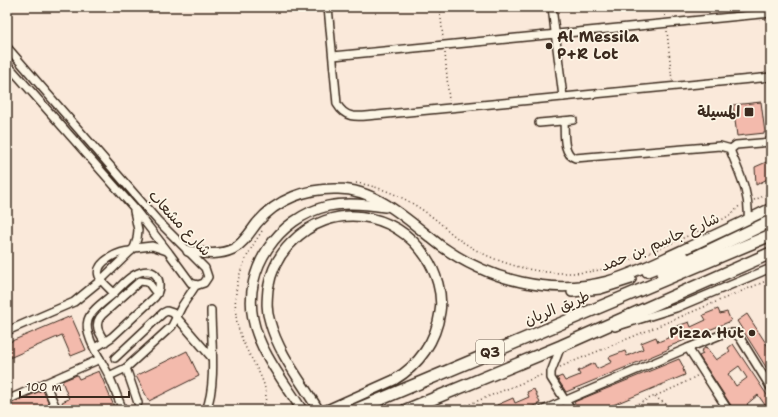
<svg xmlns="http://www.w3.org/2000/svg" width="778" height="417" viewBox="0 0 778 417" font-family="'Shantell Sans','Playpen Sans Arabic',sans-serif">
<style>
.building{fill:#f3baac;stroke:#3b2a1e;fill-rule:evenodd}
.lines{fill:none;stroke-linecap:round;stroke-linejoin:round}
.minor-casing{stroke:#3b2a1e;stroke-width:10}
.major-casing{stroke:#3b2a1e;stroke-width:12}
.highway-casing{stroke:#3b2a1e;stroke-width:14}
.path{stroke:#3b2a1e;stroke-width:1.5;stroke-dasharray:1 3;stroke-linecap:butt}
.minor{stroke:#fcf5e5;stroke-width:7}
.major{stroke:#fcf5e5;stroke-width:9}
.highway{stroke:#fcf5e5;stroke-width:11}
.poi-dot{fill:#3b2a1e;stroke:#fcf5e5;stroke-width:1.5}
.labels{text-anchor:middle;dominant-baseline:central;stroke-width:3.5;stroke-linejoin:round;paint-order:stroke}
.shield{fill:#fcf5e5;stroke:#75675a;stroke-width:1}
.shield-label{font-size:14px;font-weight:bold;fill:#3b2a1e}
.poi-label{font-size:15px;font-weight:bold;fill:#3b2a1e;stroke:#fcf5e5;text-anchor:end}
.street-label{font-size:15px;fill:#3b2a1e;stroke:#fcf5e5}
</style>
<rect width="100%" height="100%" fill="#fae9da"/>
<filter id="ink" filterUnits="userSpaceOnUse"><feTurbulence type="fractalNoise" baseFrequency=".025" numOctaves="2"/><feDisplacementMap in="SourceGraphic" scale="8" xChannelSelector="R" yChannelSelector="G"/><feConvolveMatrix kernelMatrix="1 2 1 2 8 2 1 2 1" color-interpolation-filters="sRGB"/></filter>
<g filter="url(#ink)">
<g class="building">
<polygon points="761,102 765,133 737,136 733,105"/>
<polygon points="771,160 771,177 756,185 755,167"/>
<polygon points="718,309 720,314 727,312 731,321 668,347 669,349 624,368 566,392 557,378 562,376 565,381 580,375 578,371 594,363 597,369 612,362 609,357 625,351 627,356 643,349 641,343 656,337 658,342 668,338 668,337 674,334 672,328 689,322 691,327 706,320 703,315"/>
<polygon points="747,314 771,351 771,375 737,321"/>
<polygon points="71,316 86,350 71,356 62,335 7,359 7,343"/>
<path d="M733,344L769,398L771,397V410H758L765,405L758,395L747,404L751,410H734L699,356L703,354L701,351L706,347L716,360L730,351L728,348ZM739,366L747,378L736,386L728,374Z"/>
<polygon points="187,351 199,376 149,401 136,376"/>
<polygon points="679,359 684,368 683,369 685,375 601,410 576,410 574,405 575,404 574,402"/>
<polygon points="99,371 114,406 109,408 110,410 65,410 62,402 69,399 62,381 77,375 79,379"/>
<polygon points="534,389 540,403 525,410 499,410 497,405 513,398 515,403 529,397 527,392"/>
<polygon points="43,390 52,410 7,410 7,405"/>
</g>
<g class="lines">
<defs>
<g id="minor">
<path d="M328,7L337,104C347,121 360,116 377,115L771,77"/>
<polyline points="552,7 563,97"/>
<polyline points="7,47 158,221 205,268 208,277 204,283 198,285 191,283 169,253 134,208 7,64"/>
<polyline points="333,56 771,13"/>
<path d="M564,121C565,133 562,154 575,158L720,146L731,149"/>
<polyline points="539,123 573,120"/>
<path d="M748,219C750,194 740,175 731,152V149L736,145L771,142"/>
<polyline points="134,248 152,246 167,251"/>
<path d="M114,293C109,288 101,282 99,276C94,262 121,250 131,251"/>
<polyline points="615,327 676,308 771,268"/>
<polyline points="7,331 74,302 101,280 134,248 137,239 138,230 134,211"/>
<path d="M105,342C99,333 93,324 102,315L140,281L148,282L157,294"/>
<polyline points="561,346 551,372 551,378 571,410"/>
<path d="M95,348L112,337L155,297C164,285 158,267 141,272C130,275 121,286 113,294C105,301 91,310 88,320C83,336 103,362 109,376C114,387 118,399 123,410"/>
<polyline points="688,348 725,333 734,333 740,338 771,388"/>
<polyline points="115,358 163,313 167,311 173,313 212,358"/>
<polyline points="126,368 138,403"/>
<polyline points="109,376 126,368 172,326 182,306 196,285"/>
<polyline points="45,383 57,410"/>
<polyline points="7,400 100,359"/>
<path d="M206,410C217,385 211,338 211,310"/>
<polyline points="543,410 688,348 728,410"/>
</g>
<g id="major">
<path d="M188,251C203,253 218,256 233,249C243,244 250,232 257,223C277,199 307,188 338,189C378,189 411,223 441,246C489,280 550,296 608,281C633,274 656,262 680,251C710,237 741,223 771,208"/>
<polyline points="647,272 685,257"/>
<polyline points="572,292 600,289 631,279"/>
<path d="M316,406C300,380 278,352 270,322C266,311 267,300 268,289C271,271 278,256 291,243C331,201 395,210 426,257C436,272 443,294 440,312C436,341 419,365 394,380L327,410"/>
<path d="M302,410C285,383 259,351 253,319C243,269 278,218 328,206C347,202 366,204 385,207"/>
</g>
<g id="highway">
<polyline points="662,273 771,221"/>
<polyline points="355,410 771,235"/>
<polyline points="406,410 561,346 771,253"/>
</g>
</defs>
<use href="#minor" class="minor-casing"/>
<use href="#major" class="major-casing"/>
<use href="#highway" class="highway-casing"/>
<g class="path">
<polyline points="440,7 443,39"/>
<polyline points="664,7 665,17"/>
<polyline points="667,31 672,81"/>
<polyline points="445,53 449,101"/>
<path d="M356,183C385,187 412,201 435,219C445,227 454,237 466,244C503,268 555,279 599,270C622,265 643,255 665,246C687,236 710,227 730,215C735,212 737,207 741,205"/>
<polyline points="754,200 771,193"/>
<path d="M262,231C242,261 231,286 237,323C240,335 245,348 252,359C260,375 272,392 262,410"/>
<polyline points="560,367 771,279"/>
<polyline points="655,397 675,410"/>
<polyline points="455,410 544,374"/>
<path d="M629,410V408C652,396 676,389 698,375"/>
</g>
<use href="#minor" class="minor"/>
<use href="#major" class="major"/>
<use href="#highway" class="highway"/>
</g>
</g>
<g class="poi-dot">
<circle cx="549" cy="46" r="4"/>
<rect x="744" y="107" width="10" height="10" rx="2"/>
<circle cx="752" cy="333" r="4"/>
</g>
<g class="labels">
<rect class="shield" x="476" y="340" width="28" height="24" rx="3"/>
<g class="shield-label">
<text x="490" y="352">Q3</text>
</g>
<g class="poi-label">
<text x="557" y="37" text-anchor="start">Al Messila<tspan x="557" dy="17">P+R Lot</tspan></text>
<text x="740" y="112">المسيلة</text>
<text x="744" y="333">Pizza Hut</text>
</g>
<g class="street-label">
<text transform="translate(180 223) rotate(47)">شارع مشعاب</text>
<text transform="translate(660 242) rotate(-23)">شارع جاسم بن حمد</text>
<text transform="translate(557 308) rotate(-22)">طريق الريان</text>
</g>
</g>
<rect width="778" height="417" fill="none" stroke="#fcf5e5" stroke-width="24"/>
<rect x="12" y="12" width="754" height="393" fill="none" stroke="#3b2a1e" stroke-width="1.5" filter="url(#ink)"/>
<path d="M20 391v6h109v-6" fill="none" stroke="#3b2a1e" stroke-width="2"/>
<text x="26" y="391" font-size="12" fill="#3b2a1e" stroke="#fcf5e5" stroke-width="3" paint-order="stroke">100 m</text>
</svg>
